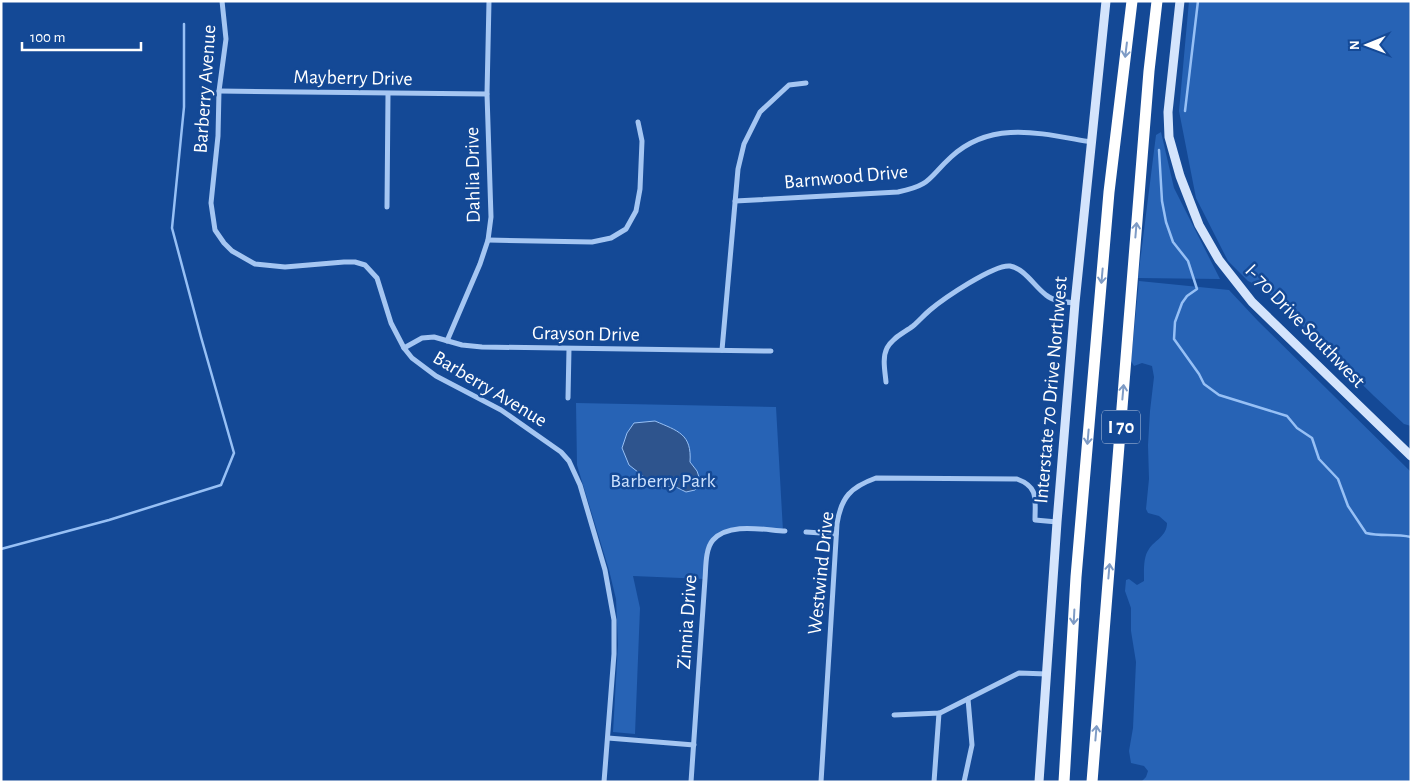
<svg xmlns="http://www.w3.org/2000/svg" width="1412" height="783" viewBox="0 0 1412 783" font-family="'Alegreya Sans',sans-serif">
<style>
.green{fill:#2763b5}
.water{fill:#2e548d;stroke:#97c0f5}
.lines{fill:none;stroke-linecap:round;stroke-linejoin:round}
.stream{stroke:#97c0f5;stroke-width:2.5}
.street{stroke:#a5c6f2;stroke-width:5}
.secondary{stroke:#d4e4fc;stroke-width:9}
.highway{stroke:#fff;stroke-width:11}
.oneway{stroke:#7e9bc5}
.labels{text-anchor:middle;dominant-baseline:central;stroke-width:5;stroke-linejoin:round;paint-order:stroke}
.shield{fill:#144996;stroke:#b8c8e0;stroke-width:1}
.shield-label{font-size:19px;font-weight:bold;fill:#fff}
.street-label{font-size:20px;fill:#fff;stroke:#144996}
.park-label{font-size:20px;fill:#cce1fd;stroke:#144996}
</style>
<rect width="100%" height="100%" fill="#144996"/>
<g class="green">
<polygon points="1189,1 1411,1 1411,426 1404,424 1374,396 1263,288 1248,281 1228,261 1196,198 1179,111"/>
<polygon points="1161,132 1174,188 1220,279 1138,278 1156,135"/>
<path d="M1139,281L1229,290L1258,321L1411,472V782H1141L1146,777L1148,771L1144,766L1131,763L1129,751L1133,728L1136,662L1131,631V608L1125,591L1126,580L1129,579L1137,585L1144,581C1144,571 1143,557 1149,549C1155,540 1167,536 1167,523L1159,516L1148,513L1146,509L1149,479L1148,445L1150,411L1154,377L1152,366L1142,363L1134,366L1131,361Z"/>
<polygon points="576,403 776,407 783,531 734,529 713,541 709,549 705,579 633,576 640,608 635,734 613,732 618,645 616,599 609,570 577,465"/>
</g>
<path class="water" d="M655,421C678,431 692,434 690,462L697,471L700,480L695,490L686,492L676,487H657L629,465L622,448L627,433L634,423Z"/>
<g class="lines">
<g class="stream">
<polyline points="1185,111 1198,1"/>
<path d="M1159,150L1162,201L1166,222L1173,242L1188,261L1197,289L1187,296L1182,303L1175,322L1174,339L1199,374L1204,384L1219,395L1287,416L1297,428L1312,438L1319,459L1338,479L1348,506L1366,533C1382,537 1393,533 1411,537"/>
<polyline points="1,549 109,520 221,485 234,453 201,337 172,228 184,107 184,24"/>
</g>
<g class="street">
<polyline points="222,1 226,39 219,91 218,136 211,203 215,230 224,243 232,251 255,264 285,267 344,262 355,262 365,265 377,278 391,323 404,348 412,358 436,376 501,410 561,452 569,461 580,485 605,570 614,620 614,654 604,782"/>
<polyline points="219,91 487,94"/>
<path d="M735,201L898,192C932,185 928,178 951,157C992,119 1043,134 1091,142"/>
<polyline points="387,207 388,94"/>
<polyline points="488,240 592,242 611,238 626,229 636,211 640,189 642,141 638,122"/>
<polyline points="447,341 480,264 488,240 491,217 487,94 489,1"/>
<polyline points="404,348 422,338 434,337 462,345 482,347 771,351"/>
<polyline points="722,350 738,169 744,144 760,112 789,85 806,83"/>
<path d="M886,382C885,371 882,358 887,348C893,337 904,333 913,326C919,321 924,315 930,310C943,299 994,264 1010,266C1025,269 1034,286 1046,295C1053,301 1065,302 1075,303"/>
<polyline points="568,398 569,349"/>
<polyline points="806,532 836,534"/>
<polyline points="894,715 940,713 1019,673 1047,674"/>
<polyline points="608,738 694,745"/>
<path d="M691,782L705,579C706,568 705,549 713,540C729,522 764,530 785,531"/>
<path d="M821,782L837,524C841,497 851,487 876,478L1017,479C1039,487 1035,499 1035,520L1057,522"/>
<polyline points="934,782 939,713"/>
<polyline points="964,782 972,745 968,699"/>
</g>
<g class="secondary">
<polyline points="1180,1 1168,112 1169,137 1180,176 1199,225 1219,260 1252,302 1411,456"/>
<polyline points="1039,782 1057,522 1075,303 1106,1"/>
</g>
<g class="highway">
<polyline points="1064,782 1076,577 1109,192 1132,1"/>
<polyline points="1092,782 1149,71 1157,1"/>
</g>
</g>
<defs><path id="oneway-shaft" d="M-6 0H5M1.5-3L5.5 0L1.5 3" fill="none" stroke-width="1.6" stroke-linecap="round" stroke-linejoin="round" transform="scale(1.25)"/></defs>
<g class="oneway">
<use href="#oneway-shaft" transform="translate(1126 50) rotate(97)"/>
<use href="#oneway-shaft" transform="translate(1136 230) rotate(-85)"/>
<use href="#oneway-shaft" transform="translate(1102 276) rotate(95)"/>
<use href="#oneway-shaft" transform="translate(1123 392) rotate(-85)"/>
<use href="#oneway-shaft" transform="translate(1088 437) rotate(95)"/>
<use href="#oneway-shaft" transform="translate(1109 571) rotate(-85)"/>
<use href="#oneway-shaft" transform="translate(1074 617) rotate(93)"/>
<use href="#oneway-shaft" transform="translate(1096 733) rotate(-85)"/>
</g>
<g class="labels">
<rect class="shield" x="1102" y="410.5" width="38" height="33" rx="4"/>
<g class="shield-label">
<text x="1121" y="427">I 70</text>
</g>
<g class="street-label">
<text transform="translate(353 78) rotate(1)">Mayberry Drive</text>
<text transform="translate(205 89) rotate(-86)">Barberry Avenue</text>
<text transform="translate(473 175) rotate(-91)">Dahlia Drive</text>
<text transform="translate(846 177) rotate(-5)">Barnwood Drive</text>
<text transform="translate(1305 326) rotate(46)">I- 70 Drive Southwest</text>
<text transform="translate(586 334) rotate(1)">Grayson Drive</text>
<text transform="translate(490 389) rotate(31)">Barberry Avenue</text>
<text transform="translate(1051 390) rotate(-85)">Interstate 70 Drive Northwest</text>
<text transform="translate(821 573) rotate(-84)">Westwind Drive</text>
<text transform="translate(687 622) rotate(-86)">Zinnia Drive</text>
</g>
<g class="park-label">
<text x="663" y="481">Barberry Park</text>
</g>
</g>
<rect width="1412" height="783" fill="none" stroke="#ffffff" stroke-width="5"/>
<g transform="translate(1367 45) rotate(269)" stroke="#144996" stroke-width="4" paint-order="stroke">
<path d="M0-4L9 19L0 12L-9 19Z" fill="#ffffff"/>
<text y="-8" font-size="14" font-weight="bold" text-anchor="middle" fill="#ffffff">N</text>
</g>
<path d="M22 42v8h119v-8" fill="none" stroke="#ffffff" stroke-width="2.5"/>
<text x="30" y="42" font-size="15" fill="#ffffff" stroke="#144996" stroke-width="4" paint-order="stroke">100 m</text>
</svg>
